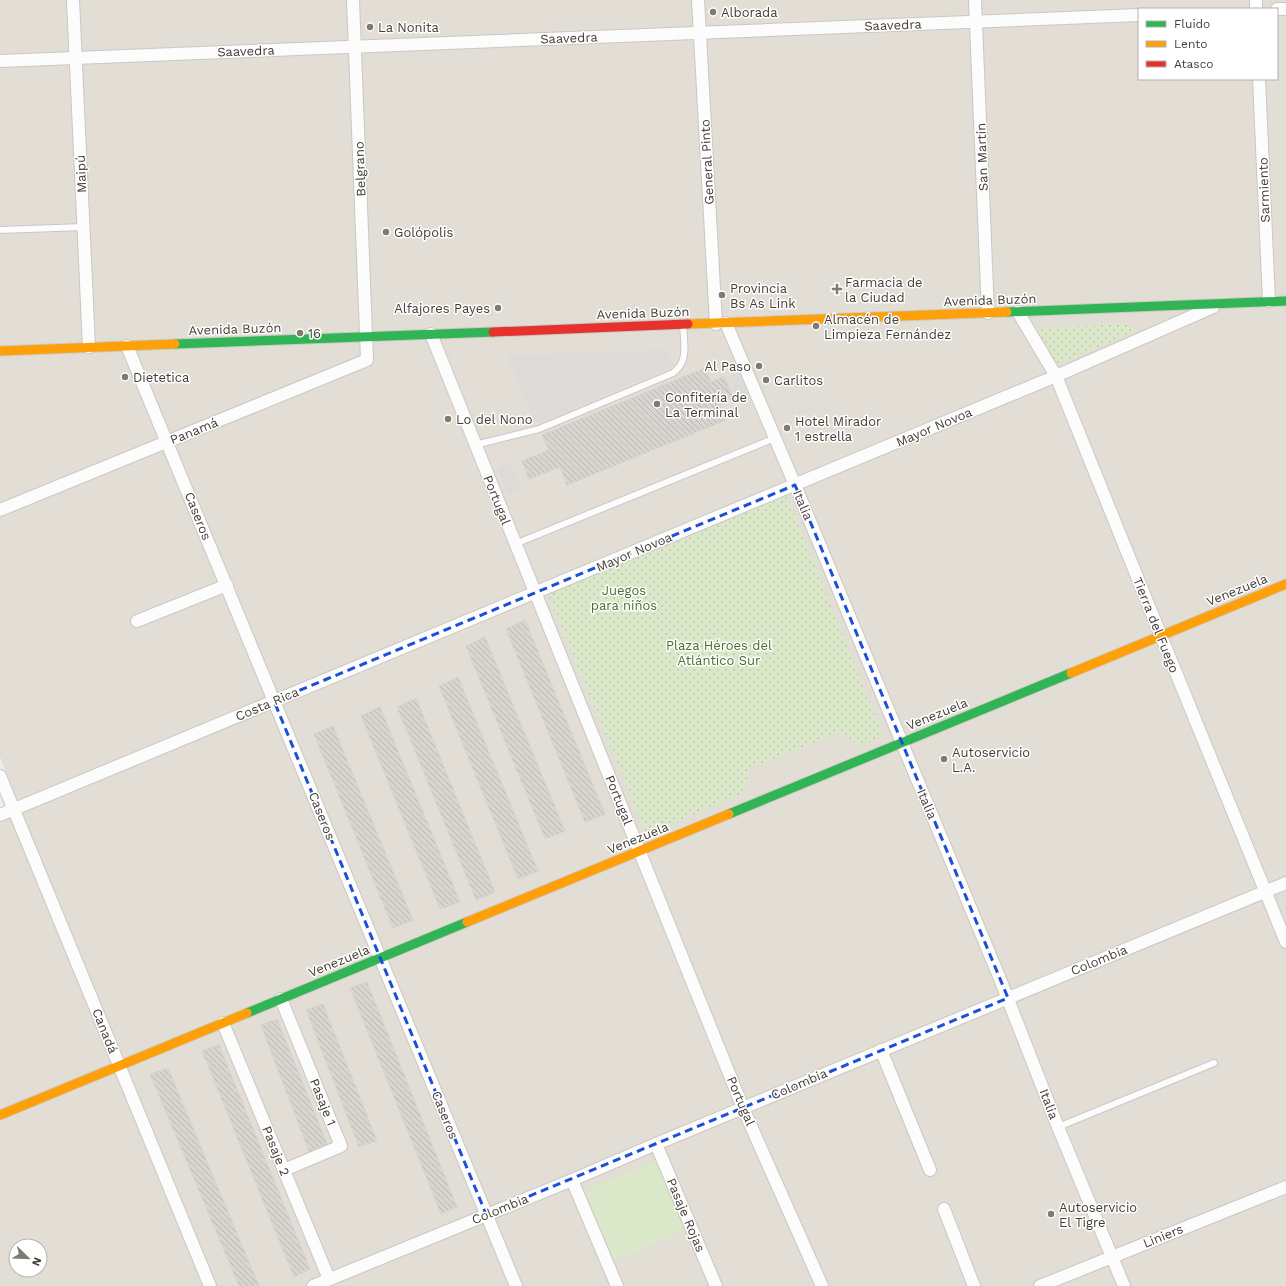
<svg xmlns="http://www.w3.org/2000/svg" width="1286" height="1286" viewBox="0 0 1286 1286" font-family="'Work Sans',sans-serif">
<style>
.residential{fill:#e2ded5;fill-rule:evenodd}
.green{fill:#dbe7c9}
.park{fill:url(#park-dots)}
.parking{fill:#dddbd8}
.building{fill:url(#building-back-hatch);stroke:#d6d3ce}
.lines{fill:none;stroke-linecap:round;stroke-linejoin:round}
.lane-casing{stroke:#cac8c4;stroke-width:8}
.street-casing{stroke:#cac8c4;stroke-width:14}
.fast-casing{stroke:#ccc9bf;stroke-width:11}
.slow-casing{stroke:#ccc9bf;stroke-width:11}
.jam-casing{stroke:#ccc9bf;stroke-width:11}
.lane{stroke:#fcfcfc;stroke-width:6}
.street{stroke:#fcfcfc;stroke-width:12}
.fast{stroke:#30b455;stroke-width:9}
.slow{stroke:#ff9f0a;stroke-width:9}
.jam{stroke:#e5322d;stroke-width:9}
.marked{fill:none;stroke:#1d4ed8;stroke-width:3;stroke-dasharray:8 5;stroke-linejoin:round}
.poi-dot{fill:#7f7a74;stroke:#fff;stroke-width:1.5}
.labels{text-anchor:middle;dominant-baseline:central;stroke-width:3;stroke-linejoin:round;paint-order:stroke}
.poi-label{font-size:13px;fill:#433d35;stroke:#fff;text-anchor:start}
.street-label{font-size:13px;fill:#433d35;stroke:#fff}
.park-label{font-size:13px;fill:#47702d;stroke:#fff}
</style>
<defs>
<pattern id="park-dots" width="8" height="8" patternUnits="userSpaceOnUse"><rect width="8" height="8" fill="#dbe7c9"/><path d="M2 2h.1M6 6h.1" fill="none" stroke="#bdc7ad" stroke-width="1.8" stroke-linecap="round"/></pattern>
<pattern id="building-back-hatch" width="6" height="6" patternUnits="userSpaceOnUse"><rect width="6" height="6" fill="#d8d5d0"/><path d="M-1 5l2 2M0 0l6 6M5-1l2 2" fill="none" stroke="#bbb8b3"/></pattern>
</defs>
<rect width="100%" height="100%" fill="#eeece8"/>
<path class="residential" d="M0,0H1286V1286H0V820L22,811L0,757ZM1139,9H1277V79H1139ZM16,1246H40V1270H16Z"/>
<polygon class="green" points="656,1160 685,1230 614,1261 584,1191"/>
<g class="park">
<polygon points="1132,324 1134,332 1054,366 1029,328"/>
<polygon points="787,496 883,735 861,746 840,732 749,769 743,793 647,835 548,595"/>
</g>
<g class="parking">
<polygon points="667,350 674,366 537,423 506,355"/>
<polygon points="740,371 749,393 737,398 728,377"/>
<polygon points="511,463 522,488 508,494 497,469"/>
</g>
<g class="building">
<polygon points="705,368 711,382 724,376 733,397 719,402 726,420 567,485 560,467 529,479 522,461 549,450 542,435"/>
<polygon points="525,620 605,814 585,822 506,629"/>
<polygon points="485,637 565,831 545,839 466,646"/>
<polygon points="458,677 538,871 518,879 439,686"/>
<polygon points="416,698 495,892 476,900 397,707"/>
<polygon points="380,707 460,902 440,909 361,716"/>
<polygon points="333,726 413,920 393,928 314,734"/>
<polygon points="367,982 457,1207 441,1214 350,988"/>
<polygon points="323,1004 377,1141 359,1147 306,1010"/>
<polygon points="277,1019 328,1146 310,1154 261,1025"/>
<polygon points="219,1045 310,1269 294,1277 202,1051"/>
<polygon points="168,1068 259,1286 239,1286 150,1074"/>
</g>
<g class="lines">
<defs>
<g id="lane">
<polyline points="0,230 83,227"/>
<path d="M475,445L539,429L673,373C689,362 684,343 683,325"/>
<polyline points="515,544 775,438"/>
<polyline points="1058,1127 1214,1063"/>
</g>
<g id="street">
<polyline points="73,0 89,347"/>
<polyline points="698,0 716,324"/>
<polyline points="975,0 988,313"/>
<polyline points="1256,0 1256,9"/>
<polyline points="1277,9 1286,9"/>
<polyline points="0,61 1139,15"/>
<polyline points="1259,79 1269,301"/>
<polyline points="1018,312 1056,376 1161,636 1286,942"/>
<polyline points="726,323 795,485 1000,979 1058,1127 1124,1286"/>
<polyline points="431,334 743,1108 822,1286"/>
<polyline points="127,346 516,1286"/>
<polyline points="0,510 367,360 353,0"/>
<polyline points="137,621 227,585"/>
<polyline points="0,776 210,1286"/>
<polyline points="0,815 1056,376 1213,307"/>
<polyline points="281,999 341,1146 284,1170"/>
<polyline points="223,1023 329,1279"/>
<polyline points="881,1050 930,1170"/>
<polyline points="656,1144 716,1286"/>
<polyline points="572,1180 617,1286"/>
<polyline points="944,1209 974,1286"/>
<polyline points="313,1286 572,1180 656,1144 1286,883"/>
<polyline points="1040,1286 1286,1187"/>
</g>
<g id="fast">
<polyline points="1007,312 1286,301"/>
<polyline points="175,344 493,332"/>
<polyline points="729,814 1071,673"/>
<polyline points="247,1013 467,922"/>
</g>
<g id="slow">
<polyline points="688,324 1007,312"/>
<polyline points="0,351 175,344"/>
<polyline points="1071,673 1286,584"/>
<polyline points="467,922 729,814"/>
<polyline points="0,1115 247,1013"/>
</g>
<polyline id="jam" points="493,332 688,324"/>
</defs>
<use href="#lane" class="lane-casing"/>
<use href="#street" class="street-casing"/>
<use href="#fast" class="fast-casing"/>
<use href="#slow" class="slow-casing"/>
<use href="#jam" class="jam-casing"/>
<use href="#lane" class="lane"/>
<use href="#street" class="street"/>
<use href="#fast" class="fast"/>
<use href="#slow" class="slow"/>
<use href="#jam" class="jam"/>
</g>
<path class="marked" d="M795,485L1008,998L486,1214L274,701Z"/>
<g class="poi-dot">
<circle cx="713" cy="12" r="4"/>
<circle cx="370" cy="27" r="4"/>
<circle cx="386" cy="232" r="4"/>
<path d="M835 283h4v4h4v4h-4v4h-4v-4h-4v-4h4z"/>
<circle cx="722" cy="295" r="4"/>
<circle cx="498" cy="308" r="4"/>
<circle cx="816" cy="326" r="4"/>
<circle cx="300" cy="333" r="4"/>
<circle cx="759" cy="366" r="4"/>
<circle cx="125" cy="377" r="4"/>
<circle cx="766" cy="380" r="4"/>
<circle cx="657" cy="404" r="4"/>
<circle cx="448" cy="419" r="4"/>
<circle cx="787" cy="428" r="4"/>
<circle cx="944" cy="759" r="4"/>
<circle cx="1051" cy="1214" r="4"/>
</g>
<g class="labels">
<g class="poi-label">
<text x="721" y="12">Alborada</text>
<text x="378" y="27">La Nonita</text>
<text x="394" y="232">Golópolis</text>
<text x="845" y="282">Farmacia de<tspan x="845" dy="15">la Ciudad</tspan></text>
<text x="730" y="288">Provincia<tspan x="730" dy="15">Bs As Link</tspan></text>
<text x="490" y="308" text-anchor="end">Alfajores Payes</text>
<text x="824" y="319">Almacén de<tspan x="824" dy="15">Limpieza Fernández</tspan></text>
<text x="308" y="333">16</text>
<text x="751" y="366" text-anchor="end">Al Paso</text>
<text x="133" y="377">Dietetica</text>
<text x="774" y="380">Carlitos</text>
<text x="665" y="397">Confitería de<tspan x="665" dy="15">La Terminal</tspan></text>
<text x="456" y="419">Lo del Nono</text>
<text x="795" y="421">Hotel Mirador<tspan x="795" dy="15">1 estrella</tspan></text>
<text x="952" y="752">Autoservicio<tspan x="952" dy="15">L.A.</tspan></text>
<text x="1059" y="1207">Autoservicio<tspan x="1059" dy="15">El Tigre</tspan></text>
</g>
<g class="street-label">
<text transform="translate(893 25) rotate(-2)">Saavedra</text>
<text transform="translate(569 38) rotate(-2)">Saavedra</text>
<text transform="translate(246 51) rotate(-2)">Saavedra</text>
<text transform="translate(982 157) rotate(-92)">San Martín</text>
<text transform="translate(707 162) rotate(-93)">General Pinto</text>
<text transform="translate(360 169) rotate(-92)">Belgrano</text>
<text transform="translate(81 174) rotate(-92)">Maipú</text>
<text transform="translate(1264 190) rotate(-92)">Sarmiento</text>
<text transform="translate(990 300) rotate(-2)">Avenida Buzón</text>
<text transform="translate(643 313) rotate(-2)">Avenida Buzón</text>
<text transform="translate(235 329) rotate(-2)">Avenida Buzón</text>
<text transform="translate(934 427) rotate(-23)">Mayor Novoa</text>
<text transform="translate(194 431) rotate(-22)">Panamá</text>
<text transform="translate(497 500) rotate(68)">Portugal</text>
<text transform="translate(803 505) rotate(67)">Italia</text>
<text transform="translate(198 516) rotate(68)">Caseros</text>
<text transform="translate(634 552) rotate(-23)">Mayor Novoa</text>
<text transform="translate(1237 590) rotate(-22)">Venezuela</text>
<text transform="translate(1156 625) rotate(68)">Tierra del Fuego</text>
<text transform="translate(267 704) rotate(-23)">Costa Rica</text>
<text transform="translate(937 714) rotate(-22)">Venezuela</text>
<text transform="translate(619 800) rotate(68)">Portugal</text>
<text transform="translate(927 804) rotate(67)">Italia</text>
<text transform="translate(322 816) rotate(68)">Caseros</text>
<text transform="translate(638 838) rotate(-22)">Venezuela</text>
<text transform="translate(1099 960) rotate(-22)">Colombia</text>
<text transform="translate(339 961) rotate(-22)">Venezuela</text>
<text transform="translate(105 1031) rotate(68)">Canadá</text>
<text transform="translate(799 1084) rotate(-23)">Colombia</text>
<text transform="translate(741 1101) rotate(67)">Portugal</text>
<text transform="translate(323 1102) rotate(68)">Pasaje 1</text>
<text transform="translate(1049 1104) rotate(69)">Italia</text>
<text transform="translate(445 1115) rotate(68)">Caseros</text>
<text transform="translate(276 1151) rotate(68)">Pasaje 2</text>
<text transform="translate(500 1209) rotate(-22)">Colombia</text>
<text transform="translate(686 1215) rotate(67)">Pasaje Rojas</text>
<text transform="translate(1163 1236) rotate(-22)">Liniers</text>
</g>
<g class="park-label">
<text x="624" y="590">Juegos<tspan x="624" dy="15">para niños</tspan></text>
<text x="719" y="645">Plaza Héroes del<tspan x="719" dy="15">Atlántico Sur</tspan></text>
</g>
</g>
<rect x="1138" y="8" width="140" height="72" fill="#ffffff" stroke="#b4b1ae"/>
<rect x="1146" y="21" width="20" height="6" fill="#30b455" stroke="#b4b1ae"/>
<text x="1174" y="28" font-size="12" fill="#433d35">Fluido</text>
<rect x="1146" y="41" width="20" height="6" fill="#ff9f0a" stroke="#b4b1ae"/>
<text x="1174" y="48" font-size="12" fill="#433d35">Lento</text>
<rect x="1146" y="61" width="20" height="6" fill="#e5322d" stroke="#b4b1ae"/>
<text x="1174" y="68" font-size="12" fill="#433d35">Atasco</text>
<g transform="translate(28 1258) rotate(113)"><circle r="19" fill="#ffffff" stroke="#b4b1ae"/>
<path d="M0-3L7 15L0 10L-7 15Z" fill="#7f7a74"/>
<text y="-6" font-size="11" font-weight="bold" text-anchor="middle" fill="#433d35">N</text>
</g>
</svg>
